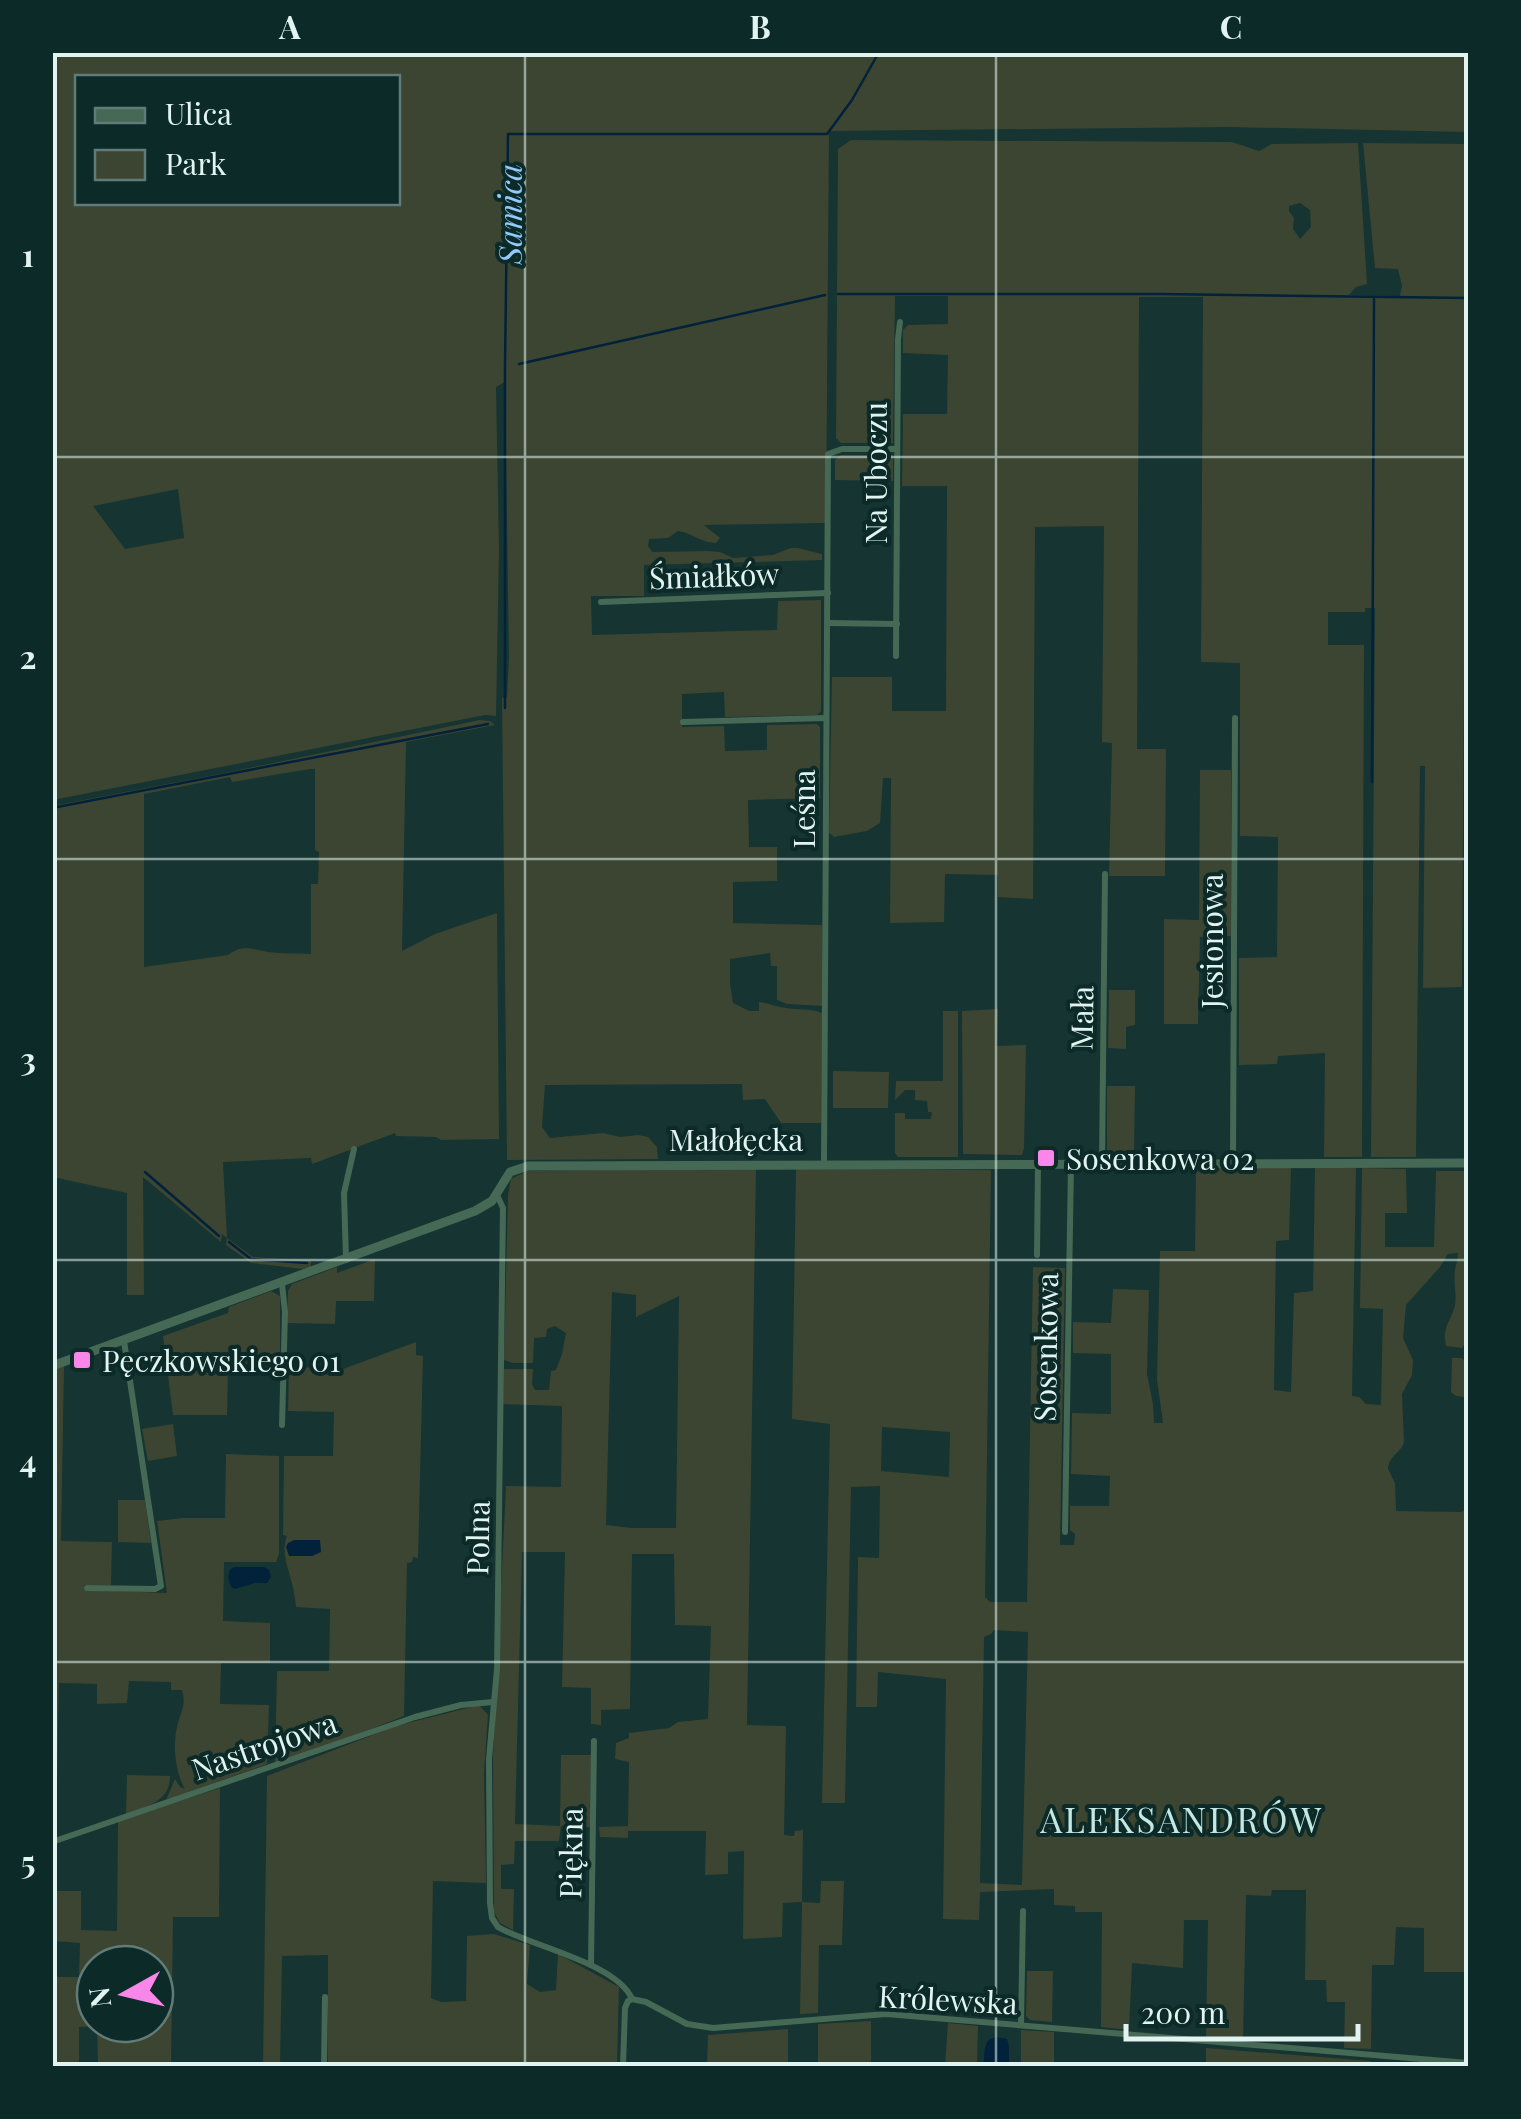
<svg xmlns="http://www.w3.org/2000/svg" width="1521" height="2119" viewBox="0 0 1521 2119" font-family="'Playfair Display',serif">
<style>
.green{fill:#3c4531;fill-rule:evenodd}
.water{fill:#01223a}
.lines{fill:none;stroke-linecap:round;stroke-linejoin:round}
.stream{stroke:#01223a;stroke-width:2.5}
.minor{stroke:#456954;stroke-width:6}
.tertiary{stroke:#456954;stroke-width:9}
.grid{fill:none;stroke:#e2f4f1;stroke-width:2.5;stroke-opacity:0.55}
.poi-dot{fill:#f987e9;stroke:#0b2a28;stroke-width:4}
.labels{text-anchor:middle;dominant-baseline:central;stroke-width:8;stroke-linejoin:round;paint-order:stroke}
.street-label{font-size:30px;fill:#e2f4f1;stroke:#0b2a28}
.poi-label{font-size:30px;fill:#e2f4f1;stroke:#0b2a28;text-anchor:start}
.water-label{font-size:32px;font-style:italic;fill:#92cafb;stroke:#0b2a28}
.quarter-label{font-size:35px;letter-spacing:2.5px;fill:#c4e7e2;stroke:#0b2a28}
.neatline{fill:none;stroke:#e2f4f1;stroke-width:4}
.grid-label{font-size:32px;text-anchor:middle;font-weight:bold;fill:#e2f4f1}
</style>
<rect width="100%" height="100%" fill="#163431"/>
<g class="green">
<path d="M53,53H1468V132L1229,127L829,131L826,523L704,525L720,538L716,543C702,543 692,533 678,531L668,538L649,539L648,546L652,552L708,551L720,552L733,558L773,555L791,548H798L822,554V560L644,565V596H591L592,635L777,630L778,601L821,600V711L817,715L725,717L724,692L682,694V727L724,726L725,751L767,750V725L817,724L820,727V798L748,800L749,847H777V881L733,882V923L822,925L823,1006L787,1004L777,1000V966H771L770,953L730,959V984L733,1003L749,1011H759V1002C769,1003 777,1007 786,1008C799,1010 810,1008 822,1013L821,1123H781L765,1099L743,1100L742,1084L545,1085L542,1127L550,1138L603,1133L620,1137L638,1135L648,1137L657,1147L658,1159L507,1160L502,698L507,697L509,658L505,382L496,387L499,549L496,716L485,715L53,800ZM78,78H398V202H78ZM178,489L184,538L125,549L93,506Z"/>
<path d="M851,140L1232,142L1259,151L1272,144L1358,143L1367,284L1356,287L1349,295L1400,296L1402,286L1398,269L1375,268L1363,143L1468,144V664H1464L1462,987L1423,988L1425,766H1420L1416,1157H1371L1375,608H1365V612H1328V645H1364L1362,1157H1324L1325,1053L1278,1056L1277,1064L1239,1065V958L1277,957L1278,837L1240,836V663L1201,662L1203,297H1139L1137,749H1166L1165,876H1109L1112,743L1102,742L1104,526L1035,527L1033,899L998,897V875L945,874L944,922L890,923L891,778H883L880,823L867,831L834,837L829,833L832,677H892V711H946L947,486H902L903,414H947L948,355L903,353V330L908,325L948,324V296H895L893,443H841L836,438L838,149ZM1300,203L1310,210L1311,227L1300,239L1293,229L1294,218L1289,211V206Z"/>
<polygon points="841,455 893,455 893,481 835,480 835,460"/>
<path d="M480,720L490,721L495,725L406,742L402,951L435,934L497,913L499,1139L441,1140L436,1137L396,1136L395,1133L312,1164L311,1158L223,1162L227,1238L253,1257L311,1261V1268L303,1269L251,1263L226,1245L227,1238L222,1234L221,1242L143,1177L144,1295H127V1193L53,1177L52,806L230,772ZM310,769H315V850L319,852L318,884H311V954C297,953 282,954 268,952C252,949 242,944 228,955L144,967V794L230,777L232,782Z"/>
<polygon points="1200,770 1231,770 1231,936 1200,937 1198,1024 1164,1024 1164,919 1199,920"/>
<polygon points="1109,990 1135,990 1135,1025 1126,1027 1126,1049 1108,1048"/>
<polygon points="998,1009 997,1046 1026,1045 1024,1148 1022,1155 963,1154 962,1011"/>
<polygon points="943,1011 958,1011 958,1157 898,1157 895,1153 895,1113 905,1113 905,1119 931,1119 932,1112 928,1112 927,1101 915,1100 915,1090 905,1090 895,1100 896,1081 943,1081"/>
<polygon points="833,1071 889,1072 888,1108 833,1108"/>
<polygon points="1107,1086 1135,1086 1134,1156 1107,1155"/>
<path d="M1196,1168H1291L1289,1240L1276,1241L1274,1390L1291,1392L1294,1293L1313,1291L1315,1168H1356L1352,1396L1359,1397L1366,1404L1381,1405L1383,1309L1360,1308L1362,1168L1406,1169L1407,1213H1385V1247H1434L1436,1171H1468V1340L1462,1348L1446,1346C1442,1324 1451,1323 1455,1305C1457,1294 1453,1282 1455,1270C1456,1265 1458,1259 1458,1253L1448,1254L1440,1267L1406,1305L1403,1338L1413,1360L1412,1375L1402,1394L1404,1442C1401,1453 1389,1455 1388,1469L1395,1483L1396,1511L1461,1512L1468,1509L1466,1742L1468,1743V1972H1424V1928L1396,1927L1394,1965H1372L1371,2049L1344,2048L1345,2002H1327L1326,1980H1305L1306,1890H1272L1271,1896L1246,1895L1243,2041L1206,2037L1208,1920H1184L1183,1968L1132,1963L1129,2030L1101,2027L1102,1912H1075V1906L1054,1905V1889L980,1892L979,1920L943,1919L946,1679L878,1672L877,1707H856L858,1557L879,1558L880,1486L851,1487L845,1803H822L830,1424L792,1419L796,1169L991,1170L985,1597L990,1602H1027L1033,1267L1065,1268L1060,1545H1074L1075,1534L1070,1530V1506H1109L1110,1476L1071,1474L1072,1413L1111,1414V1354L1073,1353V1322L1111,1323L1113,1289L1149,1290L1147,1374L1153,1404L1154,1423H1163L1157,1380L1160,1251H1195ZM882,1427L950,1432L949,1477L881,1471ZM994,1630L1028,1632L1022,1885L980,1883L984,1637L991,1634Z"/>
<path d="M676,1169H756L747,1725L786,1726L784,1835L794,1836L795,1831L803,1830L802,1902L820,1903L821,1881H844L842,1945H819L818,2013L800,2014L802,1902L783,1903L782,1937L743,1939L744,1851L728,1852V1874L705,1875L706,1831H628V1838L600,1837L599,1827L628,1826L629,1762L615,1759L616,1743L629,1738V1733L669,1728L678,1722L708,1719L711,1626L675,1625L674,1554H632L630,1709L601,1710V1725L591,1724V1688L562,1687L565,1552H522L515,1824L560,1826L561,1755H591L590,1827L561,1826L559,1841H515L514,1864L501,1865V1889H514L513,1930L500,1923L494,1912L493,1757L506,1486L561,1487L562,1406L503,1404L504,1369H533L532,1384L535,1390H549L551,1371L556,1370L562,1354L566,1333L555,1326L547,1329L546,1337L534,1338L533,1363H513L504,1360L508,1195L511,1179L527,1171ZM612,1292L636,1295V1317L679,1296L676,1528H632L606,1525Z"/>
<polygon points="375,1259 374,1301 336,1301 335,1324 287,1323 288,1291 292,1284 337,1267 337,1273"/>
<polygon points="271,1291 280,1296 280,1372 228,1370 227,1415 173,1415 163,1336 228,1313 229,1307"/>
<path d="M416,1342V1355L423,1356L418,1558L413,1557L412,1562L407,1563L404,1716L327,1746L275,1763L277,1671H329L330,1609L296,1607C295,1598 294,1589 291,1580C287,1563 281,1552 287,1536L283,1535L284,1456H333L334,1412L288,1411L289,1367L335,1368V1372Z"/>
<polygon points="1452,1358 1461,1358 1467,1362 1466,1397 1456,1396 1451,1392"/>
<path d="M64,1366L61,1541L112,1542L111,1585H84V1590L167,1593L157,1521L183,1518H225L226,1454L279,1456V1554L276,1562H224L223,1621L270,1623V1663H221L220,1704L269,1705L267,1764L166,1800L175,1779L180,1787L185,1789C175,1772 172,1743 178,1723C182,1710 186,1704 182,1690H171V1682L129,1681L127,1703L97,1704V1684L59,1683L56,1839L53,1840L52,1370Z"/>
<polygon points="173,1424 177,1456 148,1461 142,1429"/>
<polygon points="118,1500 145,1500 151,1543 118,1542"/>
<polygon points="479,1705 488,1715 484,1773 486,1883 433,1881 431,1998 441,2002 466,2001 467,1936 494,1934 530,1945 527,1984 540,1992 556,1990 558,1954 619,1987 617,2066 328,2066 328,1955 282,1956 280,2066 263,2066 267,1776 396,1726"/>
<path d="M127,1775L170,1776C170,1802 147,1806 126,1814Z"/>
<path d="M220,1788L219,1917H173L171,2066H134L133,2064L116,2063L115,2066H98L97,2026L79,2027V2066H53V1977H79L80,1943L54,1941L55,1891H81V1930L117,1931L118,1821ZM95,1964H155V2024H95Z"/>
<polygon points="1027,1971 1053,1971 1052,2022 1030,2020 1026,2016"/>
<polygon points="871,2021 871,2066 818,2066 818,2024"/>
<polygon points="948,2023 978,2026 977,2066 945,2066"/>
<polygon points="788,2029 788,2066 707,2066 708,2035"/>
<polygon points="1021,2030 1054,2032 1054,2066 1021,2066"/>
<polygon points="1206,2048 1371,2061 1370,2066 1206,2066"/>
</g>
<g class="water">
<polygon points="294,1540 320,1540 321,1552 312,1556 289,1556 286,1547 288,1543"/>
<polygon points="234,1567 264,1567 269,1570 271,1577 267,1583 255,1583 235,1589 231,1587 228,1576 230,1570"/>
<path d="M996,2037L1007,2039L1009,2047V2066H983C986,2055 981,2040 996,2037Z"/>
</g>
<g class="lines">
<g class="stream">
<polyline points="838,294 1158,294 1468,298"/>
<polyline points="519,364 825,295"/>
<polyline points="505,708 505,366 508,134 827,134 852,100 879,52"/>
<polyline points="1372,782 1374,299"/>
<polyline points="52,808 488,724"/>
<polyline points="145,1172 219,1236"/>
<polyline points="229,1242 251,1259 307,1263"/>
</g>
<g class="minor">
<polyline points="601,602 828,593"/>
<polyline points="828,623 897,624"/>
<polyline points="896,656 898,339 900,322"/>
<polyline points="683,722 826,718"/>
<polyline points="824,1164 828,454 842,449 897,449"/>
<polyline points="1102,1164 1105,874"/>
<polyline points="1233,1164 1235,718"/>
<path d="M497,1195L503,1208L497,1669L489,1759L490,1903L492,1918L498,1927C530,1946 617,1963 632,1999L646,2002L687,2024L713,2028L886,2014L1468,2063"/>
<polyline points="1037,1255 1038,1165"/>
<polyline points="346,1260 344,1193 354,1149"/>
<polyline points="282,1425 285,1312 282,1284"/>
<polyline points="1065,1532 1071,1164"/>
<polyline points="87,1588 155,1589 161,1586 124,1341"/>
<polyline points="52,1842 415,1717 461,1705 493,1702"/>
<polyline points="591,1965 594,1741"/>
<polyline points="1021,2025 1023,1911"/>
<polyline points="324,2066 325,1997"/>
<polyline points="623,2066 625,2008 628,2001 632,1999"/>
</g>
<polyline class="tertiary" points="52,1366 475,1211 492,1201 510,1172 528,1166 1468,1163"/>
</g>
<path class="grid" d="M525,52V2066M996,52V2066M52,457H1468M52,859H1468M52,1260H1468M52,1662H1468"/>
<g class="poi-dot">
<rect x="1036" y="1148" width="20" height="20" rx="5"/>
<rect x="72" y="1350" width="20" height="20" rx="5"/>
</g>
<g class="labels">
<g class="street-label">
<text transform="translate(875 473) rotate(-90)">Na Uboczu</text>
<text transform="translate(714 575) rotate(-2)">Śmiałków</text>
<text transform="translate(803 809) rotate(-90)">Leśna</text>
<text transform="translate(1211 941) rotate(-90)">Jesionowa</text>
<text transform="translate(1081 1018) rotate(-89)">Mała</text>
<text x="736" y="1139">Małołęcka</text>
<text transform="translate(1045 1347) rotate(-89)">Sosenkowa</text>
<text transform="translate(477 1538) rotate(-89)">Polna</text>
<text transform="translate(264 1745) rotate(-19)">Nastrojowa</text>
<text transform="translate(570 1853) rotate(-89)">Piękna</text>
<text transform="translate(948 1999) rotate(3)">Królewska</text>
</g>
<g class="poi-label">
<text x="1066" y="1158">Sosenkowa 02</text>
<text x="102" y="1360">Pęczkowskiego 01</text>
</g>
<g class="water-label">
<text transform="translate(508 214) rotate(-90)">Samica</text>
</g>
<g class="quarter-label">
<text x="1182" y="1818">ALEKSANDRÓW</text>
</g>
</g>
<rect width="1521" height="2119" fill="none" stroke="#0b2a28" stroke-width="110"/>
<rect x="75" y="75" width="325" height="130" fill="#0b2a28" stroke="#617b78" stroke-width="2.5"/>
<rect x="95" y="108" width="50" height="15" fill="#456954" stroke="#617b78" stroke-width="2.5"/>
<text x="165" y="125" font-size="30" fill="#e2f4f1">Ulica</text>
<rect x="95" y="150" width="50" height="30" fill="#3c4531" stroke="#617b78" stroke-width="2.5"/>
<text x="165" y="175" font-size="30" fill="#e2f4f1">Park</text>
<g transform="translate(125 1994) rotate(262)"><circle r="48" fill="#0b2a28" stroke="#617b78" stroke-width="2.5"/>
<path d="M0-8L18 38L0 25L-18 38Z" fill="#f987e9"/>
<text y="-15" font-size="28" font-weight="bold" text-anchor="middle" fill="#e2f4f1">N</text>
</g>
<path d="M1126 2024v15h232v-15" fill="none" stroke="#e2f4f1" stroke-width="5"/>
<text x="1141" y="2024" font-size="30" fill="#e2f4f1" stroke="#0b2a28" stroke-width="8" paint-order="stroke">200 m</text>
<rect x="55" y="55" width="1411" height="2009" class="neatline"/>
<g class="grid-label">
<text x="290" y="39">A</text>
<text x="760" y="39">B</text>
<text x="1231" y="39">C</text>
<text x="28" y="267">1</text>
<text x="28" y="669">2</text>
<text x="28" y="1071">3</text>
<text x="28" y="1473">4</text>
<text x="28" y="1874">5</text>
</g>
</svg>
